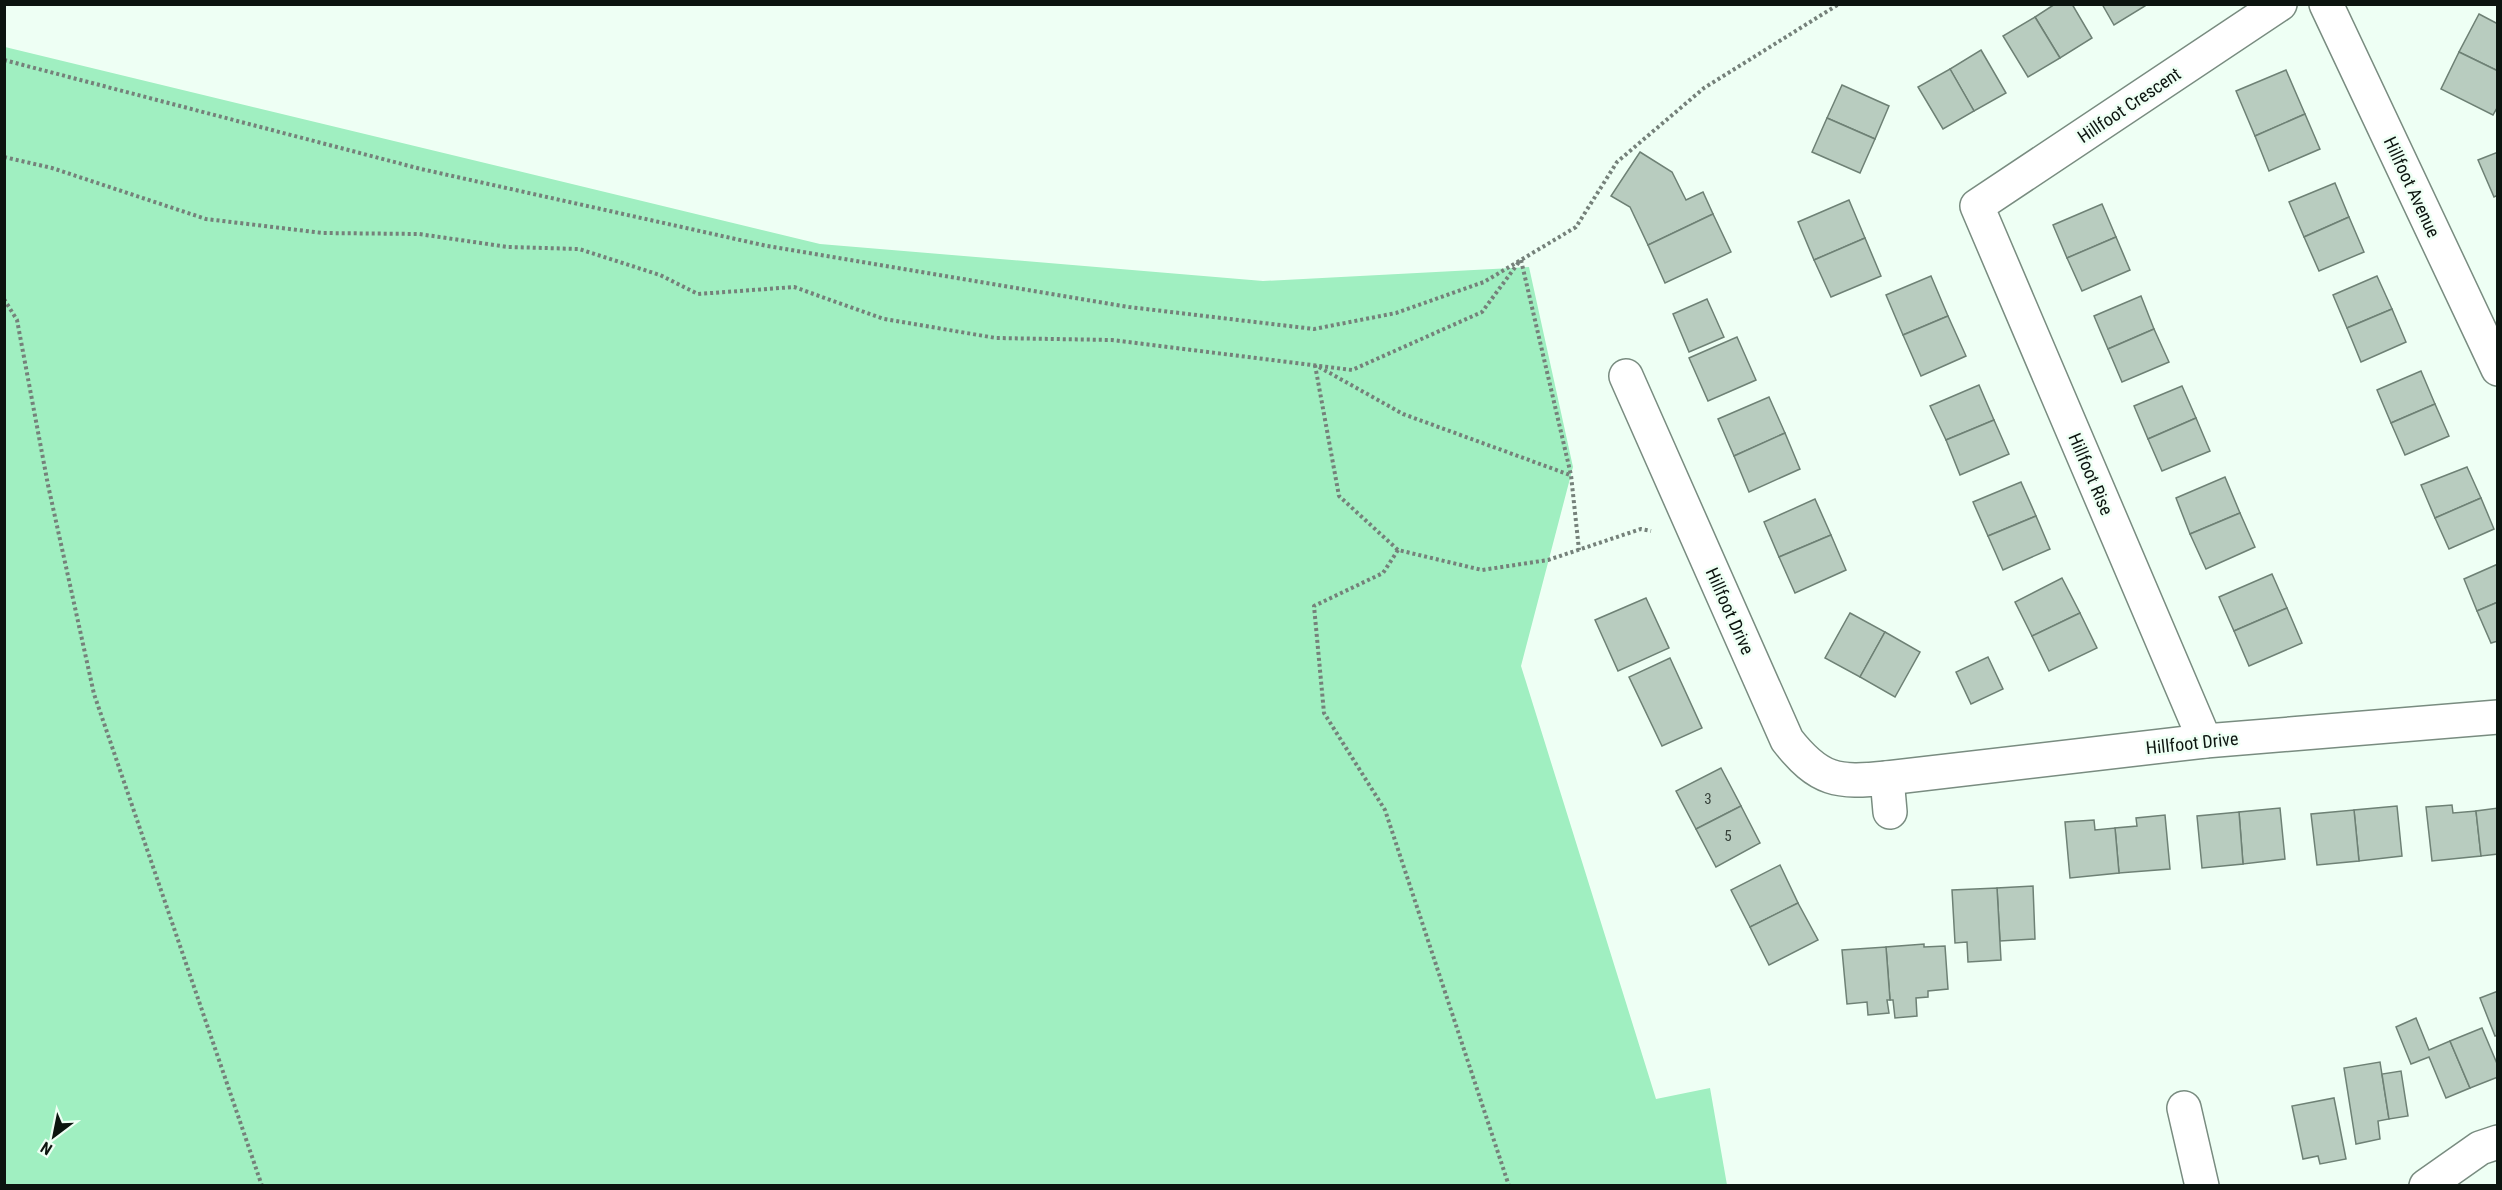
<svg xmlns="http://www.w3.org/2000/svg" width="2502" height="1190" font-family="'Roboto Condensed',sans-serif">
<rect width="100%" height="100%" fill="#eefff4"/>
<polygon fill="#a0efc1" points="5,47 820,244 1263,281 1529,267 1573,467 1521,666 1656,1099 1710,1088 1727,1185 5,1185"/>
<g fill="#b8ccbf" stroke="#6e8175" stroke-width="1.5">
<polygon points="2055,4 2072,4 2092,38 2060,58 2035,17"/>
<polygon points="2102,4 2144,4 2145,6 2114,25"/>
<polygon points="2479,14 2498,24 2498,71 2459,52"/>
<polygon points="2035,17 2060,58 2028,77 2003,36"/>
<polygon points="1981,50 2006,93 1974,111 1950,69"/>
<polygon points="2459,52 2498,71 2498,106 2493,115 2441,89"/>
<polygon points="1950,69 1974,111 1943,129 1918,87"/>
<polygon points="2286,70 2305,114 2255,136 2236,91"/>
<polygon points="1842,85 1889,106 1875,139 1827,118"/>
<polygon points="2305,114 2320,149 2269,171 2255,136"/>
<polygon points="1827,118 1875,139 1860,173 1812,152"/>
<polygon points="1640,152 1672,172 1686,200 1703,192 1713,214 1648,245 1630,207 1611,196"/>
<polygon points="2498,152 2498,195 2494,197 2478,160"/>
<polygon points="2335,183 2349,217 2304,237 2289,202"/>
<polygon points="1849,200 1865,238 1814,260 1798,222"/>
<polygon points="2102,204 2116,237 2067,258 2053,225"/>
<polygon points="1713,214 1731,252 1665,283 1648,245"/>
<polygon points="2349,217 2364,252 2319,271 2304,237"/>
<polygon points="2116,237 2130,270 2082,291 2067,258"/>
<polygon points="1865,238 1881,276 1831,297 1814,260"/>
<polygon points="1931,276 1948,316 1903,335 1886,295"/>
<polygon points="2377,276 2392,309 2347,328 2333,295"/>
<polygon points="2141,296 2154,329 2108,349 2094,316"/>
<polygon points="1707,299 1724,337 1689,352 1673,314"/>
<polygon points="2392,309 2406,342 2361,362 2347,328"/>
<polygon points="1948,316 1966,356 1921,376 1903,335"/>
<polygon points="2154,329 2169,362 2122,382 2108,349"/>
<polygon points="1737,337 1756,380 1708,401 1689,358"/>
<polygon points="2421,371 2435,404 2391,423 2377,390"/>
<polygon points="1979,385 1994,420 1946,440 1930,406"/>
<polygon points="2182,386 2196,418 2148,439 2134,406"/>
<polygon points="1769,397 1785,433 1734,456 1718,419"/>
<polygon points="2435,404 2449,436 2405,455 2391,423"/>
<polygon points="2196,418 2210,451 2162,471 2148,439"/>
<polygon points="1994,420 2009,454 1960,475 1946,440"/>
<polygon points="1785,433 1800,469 1749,492 1734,456"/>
<polygon points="2467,467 2481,498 2435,518 2421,485"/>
<polygon points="2225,477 2240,513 2190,534 2176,498"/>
<polygon points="2021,482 2036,516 1988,536 1973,502"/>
<polygon points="2481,498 2494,529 2449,549 2435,518"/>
<polygon points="1815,499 1831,535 1779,557 1764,522"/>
<polygon points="2240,513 2255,547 2206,569 2190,534"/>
<polygon points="2036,516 2050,549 2003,570 1988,536"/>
<polygon points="1831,535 1846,570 1795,593 1779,557"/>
<polygon points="2498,564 2498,602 2477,611 2464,579"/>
<polygon points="2272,574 2287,608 2234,631 2219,597"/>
<polygon points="2062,578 2080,613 2032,636 2015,602"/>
<polygon points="1646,598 1669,648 1618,671 1595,620"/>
<polygon points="2498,602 2498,641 2491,643 2477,611"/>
<polygon points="2287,608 2302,643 2249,666 2234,631"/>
<polygon points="1850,613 1885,632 1860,677 1825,658"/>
<polygon points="2080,613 2097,648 2049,671 2032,636"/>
<polygon points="1885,632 1920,652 1895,697 1860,677"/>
<polygon points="1988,657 2003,689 1971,704 1956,672"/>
<polygon points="1670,658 1702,728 1662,746 1629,677"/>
<polygon points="1721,768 1741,806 1696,829 1676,791"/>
<polygon points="2452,805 2453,813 2476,811 2481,856 2432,861 2426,807"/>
<polygon points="1741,806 1760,843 1716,867 1696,829"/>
<polygon points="2397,806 2402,856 2359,861 2354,810"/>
<polygon points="2280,808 2285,859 2243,864 2239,812"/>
<polygon points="2498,808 2498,854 2481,856 2476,811"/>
<polygon points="2354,810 2359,861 2317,865 2311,814"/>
<polygon points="2239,812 2243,864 2202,868 2197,816"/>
<polygon points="2165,815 2170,869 2119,873 2115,828 2137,826 2136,818"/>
<polygon points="2094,820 2095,830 2115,828 2119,873 2070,878 2065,822"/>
<polygon points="1780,865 1798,903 1750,927 1731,890"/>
<polygon points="2033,886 2035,939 2000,941 1997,888"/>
<polygon points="1997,888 2001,960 1968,962 1967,942 1955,943 1952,890"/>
<polygon points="1798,903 1818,940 1769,965 1750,927"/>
<polygon points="1924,944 1924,947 1945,946 1948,989 1928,991 1928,997 1916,998 1917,1016 1895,1018 1893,1000 1890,1000 1886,947"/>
<polygon points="1886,947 1890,1000 1887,1000 1889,1013 1868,1015 1867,1002 1847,1004 1842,950"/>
<polygon points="2498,991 2498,1035 2495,1036 2480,998"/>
<polygon points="2416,1018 2429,1050 2450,1041 2470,1088 2446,1098 2429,1057 2411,1064 2396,1027"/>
<polygon points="2482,1028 2498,1066 2498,1077 2470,1088 2450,1041"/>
<polygon points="2380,1062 2389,1119 2378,1121 2380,1139 2356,1144 2344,1068"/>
<polygon points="2401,1071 2408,1116 2389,1119 2382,1074"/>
<polygon points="2334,1098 2346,1159 2320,1164 2318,1156 2303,1159 2292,1106"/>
</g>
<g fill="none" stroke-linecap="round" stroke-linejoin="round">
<g stroke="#798c80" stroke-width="36">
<g id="minor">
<polyline points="2326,4 2498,369"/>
<path d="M1626 376 1787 740C1819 781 1837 783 1887 778L1890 812"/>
<polyline points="2205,741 1977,206 2280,4"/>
<polyline points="1887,778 2205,741 2498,717"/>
<polyline points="2184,1108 2202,1186"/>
<polyline points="2426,1186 2480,1148 2498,1142"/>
</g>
</g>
<g stroke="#75817a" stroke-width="4" stroke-dasharray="3 3" stroke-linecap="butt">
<polyline points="4,60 421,169 767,246 1129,307 1314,329 1396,313 1484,282 1576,227 1617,162 1704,88 1839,4"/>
<polyline points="4,157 52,168 206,219 323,233 419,234 508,247 579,249 660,275 698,294 794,287 884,319 996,338 1112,340 1352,370 1482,312 1519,262"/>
<polyline points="1521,260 1571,475 1579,550"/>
<polyline points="4,299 17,320 48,485 94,694 262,1186"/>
<polyline points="1315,365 1339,496 1398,550 1482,570 1548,560 1641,529 1651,531"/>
<polyline points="1319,367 1403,414 1570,475"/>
<polyline points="1398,550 1383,573 1314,606 1324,713 1385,810 1509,1186"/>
</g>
<use href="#minor" stroke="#fff" stroke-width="33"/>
</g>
<g text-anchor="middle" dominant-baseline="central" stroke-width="5" stroke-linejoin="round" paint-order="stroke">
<g font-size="15" fill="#37423b">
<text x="1708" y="799">3</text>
<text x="1728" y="836">5</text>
</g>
<g font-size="18" fill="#0c140f" stroke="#eefff4">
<text transform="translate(2129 105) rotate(-34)">Hillfoot Crescent</text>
<text transform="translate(2412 187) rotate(65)">Hillfoot Avenue</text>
<text transform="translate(2091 474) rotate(67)">Hillfoot Rise</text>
<text transform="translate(1730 611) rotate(66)">Hillfoot Drive</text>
<text transform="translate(2192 743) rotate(-6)">Hillfoot Drive</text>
</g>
</g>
<rect width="2502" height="1190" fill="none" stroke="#0c140f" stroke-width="12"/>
<g transform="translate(54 1136) rotate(212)" stroke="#eefff4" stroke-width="4.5" paint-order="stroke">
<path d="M0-4.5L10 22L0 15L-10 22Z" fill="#0c140f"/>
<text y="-9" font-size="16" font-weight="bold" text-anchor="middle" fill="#0c140f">N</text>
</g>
</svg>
